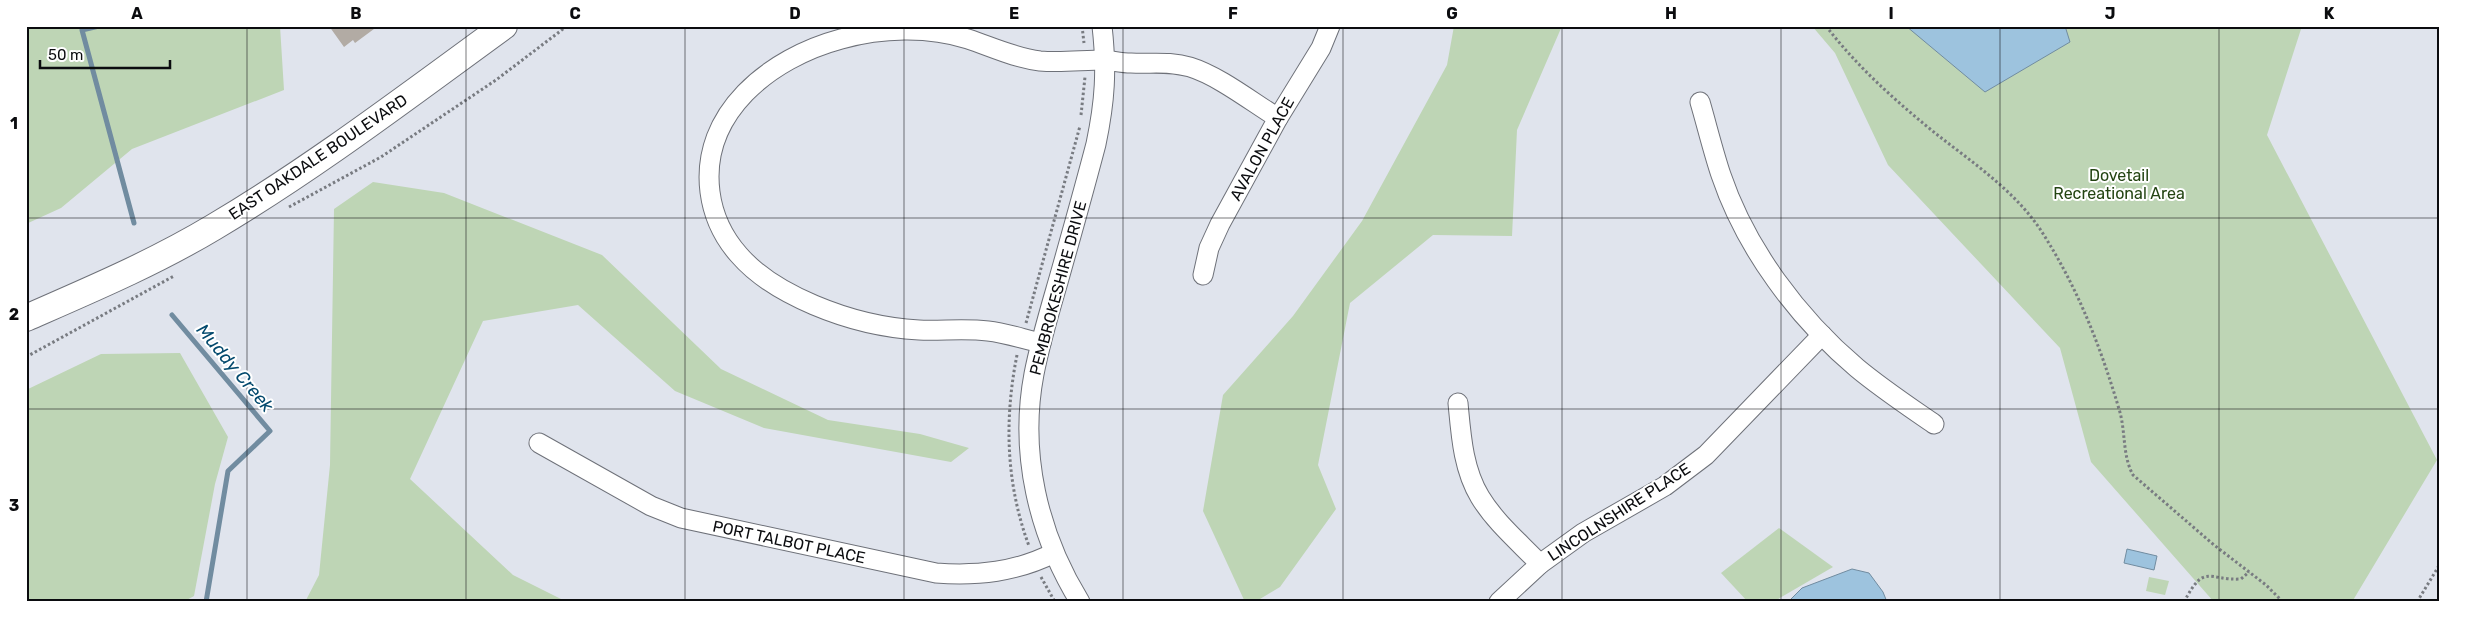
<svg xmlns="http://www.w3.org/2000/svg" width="2466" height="628" font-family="Rubik,sans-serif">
<rect width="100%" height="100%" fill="#e0e4ed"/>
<g fill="#bed5b5">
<polygon points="26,26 280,26 284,90 132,149 61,208 26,224"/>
<polygon points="1454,26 1562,26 1517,130 1512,236 1433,235 1350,303 1318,465 1336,509 1280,587 1255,602 1245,602 1203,511 1223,395 1293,316 1362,221 1447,65"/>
<polygon points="1812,26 2302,26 2267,135 2437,460 2352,602 2214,602 2091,462 2060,348 1888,165 1835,53"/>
<polygon points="373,182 444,193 602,255 721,369 828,420 920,434 969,448 951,462 764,428 675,391 578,305 483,321 410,479 513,575 567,602 305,602 319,575 330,465 334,209"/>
<polygon points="180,353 228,437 215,484 194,596 183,602 26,602 26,390 101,354"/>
<polygon points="1779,528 1833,567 1773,602 1748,602 1721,573"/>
<polygon points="2149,577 2169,581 2165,595 2146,591"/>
</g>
<g fill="#9dc3de" stroke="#718ca0">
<polygon points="1906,26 2065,26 2070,42 1985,92"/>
<polygon points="2127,549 2157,556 2154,570 2124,563"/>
<polygon points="1852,569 1869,573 1883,592 1887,602 1788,602 1802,588"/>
</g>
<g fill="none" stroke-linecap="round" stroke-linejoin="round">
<g stroke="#718ca0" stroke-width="5">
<polyline points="99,26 82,30 134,223"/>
<polyline points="172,315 270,431 228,471 206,602"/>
</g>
</g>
<polygon fill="#b2aba4" points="329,26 378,26 355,43 353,40 344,47"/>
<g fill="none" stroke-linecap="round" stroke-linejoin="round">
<g stroke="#6e7179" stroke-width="21">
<g id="minor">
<path d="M1700 102C1707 126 1713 151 1721 175 1746 249 1798 318 1857 368 1881 388 1908 406 1934 424"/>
<polyline points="1203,275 1209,248 1220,224 1278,118 1321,48 1330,26"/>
<path d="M1041 343C1023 339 1006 333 988 331 965 328 942 331 919 330 883 328 847 319 814 305 788 294 758 277 739 255 723 237 713 215 710 192 700 113 770 58 841 39 881 28 928 26 968 39 992 47 1015 58 1040 61 1061 63 1083 60 1105 60 1114 61 1122 63 1131 63 1152 64 1170 61 1190 67 1219 76 1252 102 1278 118"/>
<path d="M1458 403C1461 435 1463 469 1480 497 1495 522 1520 543 1540 564"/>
<path d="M539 443 651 506 681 518 936 573C978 576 1016 572 1054 553"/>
<path d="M1080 602C1038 534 1019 453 1034 374 1040 343 1049 313 1058 282 1071 236 1084 190 1096 144 1105 101 1107 70 1102 26"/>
<polyline points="1499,602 1540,564 1583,533 1665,486 1706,455 1822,335"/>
</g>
</g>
<g stroke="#6e7179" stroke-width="28">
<path id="secondary" d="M26 318C90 290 154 263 214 227 315 167 409 95 504 26"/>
</g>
<g stroke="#787b81" stroke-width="3" stroke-dasharray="2.5 2.5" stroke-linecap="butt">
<polyline points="1082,26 1084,43"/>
<path d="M1826 26C1858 68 1899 104 1940 137 1975 164 2015 192 2040 229 2077 286 2100 345 2119 409 2126 431 2122 455 2133 475L2214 545 2266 585 2283 602"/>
<polyline points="1081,115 1085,77"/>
<polyline points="289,207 381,157 496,80 567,26"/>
<polyline points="1026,323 1080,126"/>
<path d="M1017 355C1004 420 1006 484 1029 546"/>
<polyline points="26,357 174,276"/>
<polyline points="1041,577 1055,602"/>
<path d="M2184 602C2205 562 2208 581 2241 579L2249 572"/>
<polyline points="2417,602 2440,564"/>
</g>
<use href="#minor" stroke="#fff" stroke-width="19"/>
<use href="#secondary" stroke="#fff" stroke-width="26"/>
</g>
<path fill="none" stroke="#0b0c0f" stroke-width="1" stroke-opacity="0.55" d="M247 26V602M466 26V602M685 26V602M904 26V602M1123 26V602M1343 26V602M1562 26V602M1781 26V602M2000 26V602M2219 26V602M26 218H2440M26 409H2440"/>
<g text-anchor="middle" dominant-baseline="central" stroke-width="4" stroke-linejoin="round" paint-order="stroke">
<g font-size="16" fill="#0b0c0f" stroke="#fff">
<text transform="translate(1262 149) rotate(-61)">AVALON PLACE</text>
<text transform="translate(318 157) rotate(-34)">EAST OAKDALE BOULEVARD</text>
<text transform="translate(1058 288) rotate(-75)">PEMBROKESHIRE DRIVE</text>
<text transform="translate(1619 512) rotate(-33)">LINCOLNSHIRE PLACE</text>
<text transform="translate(789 542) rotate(12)">PORT TALBOT PLACE</text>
</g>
<g font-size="16" fill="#234412" stroke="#fff">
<text x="2119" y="175">Dovetail<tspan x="2119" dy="18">Recreational Area</tspan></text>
</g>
<g font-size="18" font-style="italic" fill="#03496d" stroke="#fff">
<text transform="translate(235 368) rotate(50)">Muddy Creek</text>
</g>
</g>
<rect width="2466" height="628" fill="none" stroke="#ffffff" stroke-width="55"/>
<path d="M40 60v8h130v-8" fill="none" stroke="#0b0c0f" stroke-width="2.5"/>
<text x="48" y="60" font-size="15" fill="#0b0c0f" stroke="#ffffff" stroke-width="4" paint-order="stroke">50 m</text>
<rect x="28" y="28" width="2410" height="572" fill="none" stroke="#0b0c0f" stroke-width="2"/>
<g font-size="16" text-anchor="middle" font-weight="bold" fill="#0b0c0f">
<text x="137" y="19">A</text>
<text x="356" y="19">B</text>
<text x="575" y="19">C</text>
<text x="795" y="19">D</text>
<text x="1014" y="19">E</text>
<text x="1233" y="19">F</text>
<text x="1452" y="19">G</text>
<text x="1671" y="19">H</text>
<text x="1891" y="19">I</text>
<text x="2110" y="19">J</text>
<text x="2329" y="19">K</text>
<text x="14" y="129">1</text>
<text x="14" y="320">2</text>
<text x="14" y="511">3</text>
</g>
</svg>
